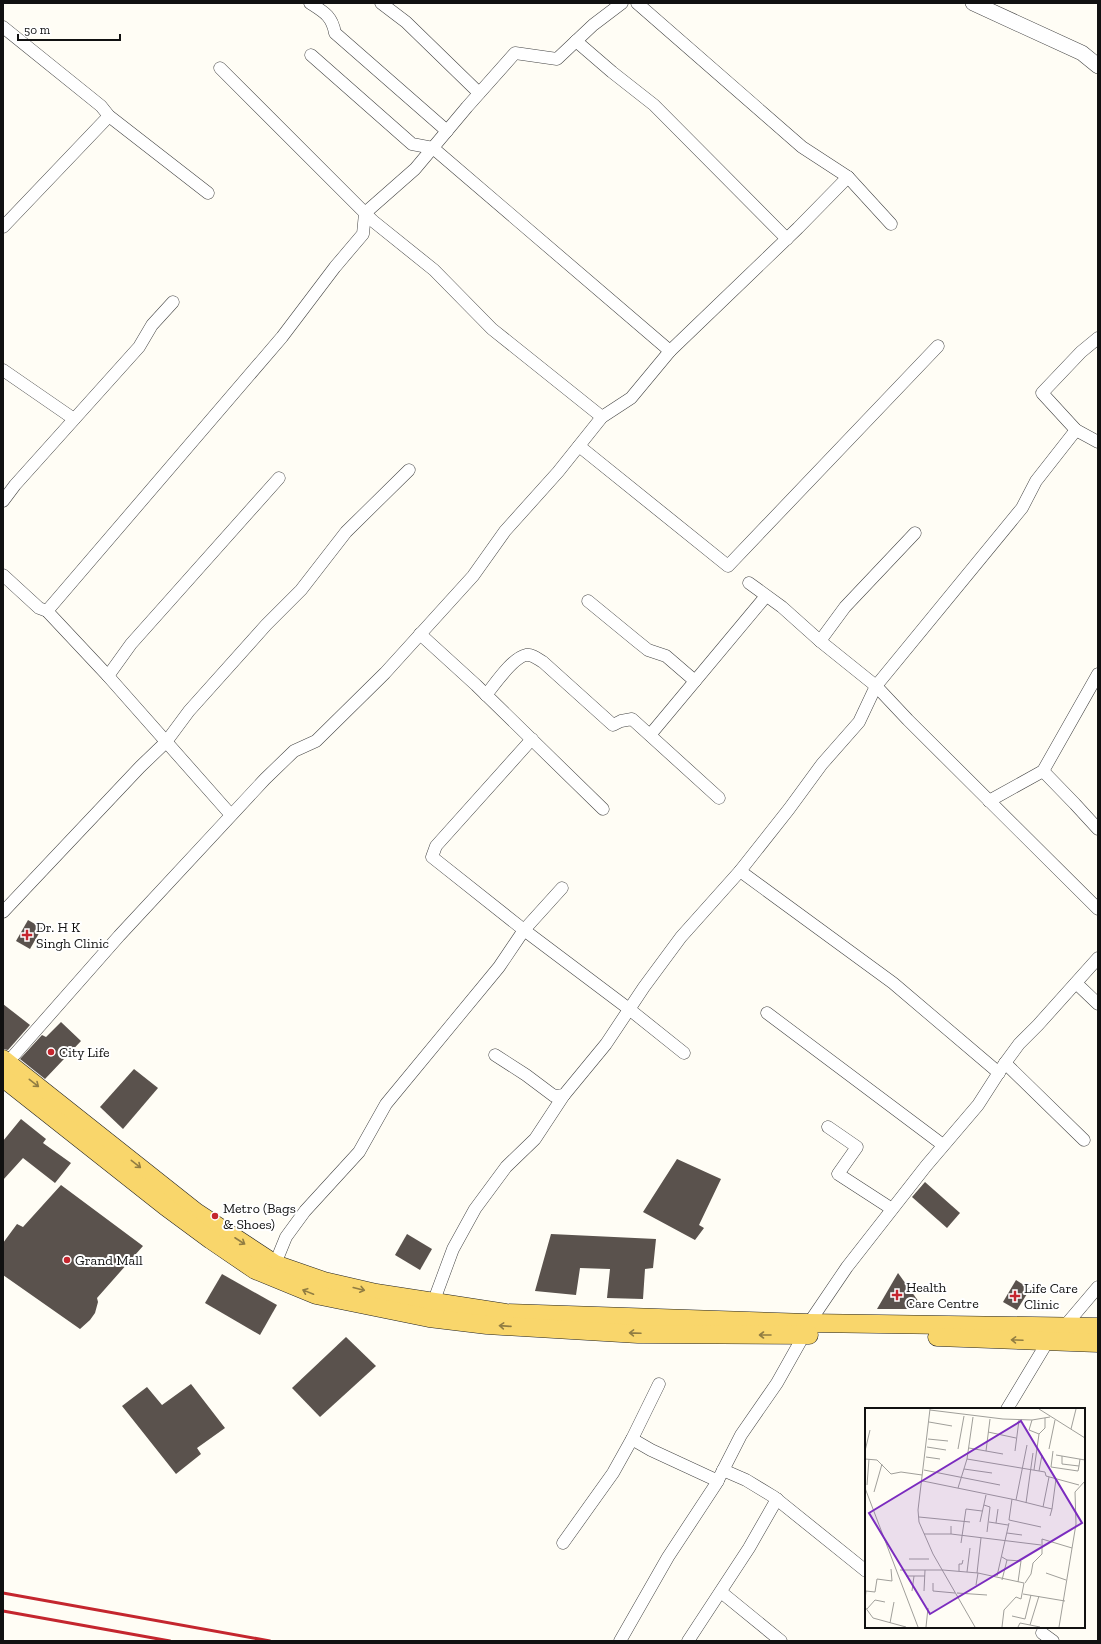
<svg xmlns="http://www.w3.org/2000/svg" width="1101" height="1644" font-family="'Zilla Slab',serif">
<rect width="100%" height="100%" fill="#fffdf5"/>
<g fill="#5a524d">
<polygon points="28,920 42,928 30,949 16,941"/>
<polygon points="3,1004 30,1025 8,1050 3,1049"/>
<polygon points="61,1022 81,1041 45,1079 20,1059 42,1035 46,1037"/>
<polygon points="134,1069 158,1088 123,1129 100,1107"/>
<polygon points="21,1119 46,1139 43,1143 71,1163 55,1183 23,1158 3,1180 3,1141"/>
<polygon points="677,1159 721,1179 699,1225 704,1228 695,1240 643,1212"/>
<polygon points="925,1182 960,1213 947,1228 912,1197"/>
<polygon points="61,1185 143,1246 97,1298 98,1302 95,1313 90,1320 80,1329 3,1275 3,1243 17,1224 23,1227"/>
<polygon points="407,1234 432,1249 420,1270 395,1255"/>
<polygon points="551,1234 656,1239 653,1268 645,1269 643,1299 607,1298 610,1269 580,1268 576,1295 535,1291"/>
<polygon points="898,1273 924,1309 877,1309"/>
<polygon points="222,1274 277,1305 260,1335 205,1303"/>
<polygon points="1016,1280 1030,1289 1017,1310 1003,1302"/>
<polygon points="346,1337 376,1366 320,1417 292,1388"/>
<polygon points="191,1384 225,1428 197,1448 201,1454 176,1474 122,1406 147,1387 162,1405"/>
</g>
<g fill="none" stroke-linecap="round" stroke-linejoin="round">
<g stroke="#444" stroke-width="13">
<g id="minor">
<path d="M310 3C324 12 332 16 335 33L447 131"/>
<polyline points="381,3 406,22 479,93"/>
<polyline points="637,3 802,147 848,177"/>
<polyline points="3,27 101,106 109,116 208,193"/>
<polyline points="576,41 612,72 654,105 787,239"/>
<polyline points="311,55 412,144 433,148 670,351"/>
<polyline points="220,68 373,221 434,270 492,329 602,417 631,398 670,351 798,228 848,177 891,224"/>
<polyline points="3,227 109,116"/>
<polyline points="1098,338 1081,352 1042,393 1076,430 1098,442"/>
<polyline points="3,370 74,419"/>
<polyline points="579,446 728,566 938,346"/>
<polyline points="3,501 15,485 139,347 152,325 173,302"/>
<polyline points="3,575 39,608 47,611 108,676 231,815"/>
<polyline points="749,583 782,607 820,641 876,686 908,720 1098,909"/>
<polyline points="588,601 638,642 648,650 666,656 695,681"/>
<polyline points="47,611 282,337 335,267 363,234 365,213 415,169 467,107 515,53 557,59 593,25 622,3"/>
<polyline points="420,634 476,685 603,809"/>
<polyline points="820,641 845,607 915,533"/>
<polyline points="108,676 131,644 279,478"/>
<path d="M486 695C495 684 512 658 526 655 532 654 538 659 543 662L613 725 621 721 632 719 719 798"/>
<polyline points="650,735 766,596"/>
<polyline points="532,739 436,846 432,857 524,930 629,1009 684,1053"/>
<polyline points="1043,771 1075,804 1098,829"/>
<polyline points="989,801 1043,771 1098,674"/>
<polyline points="740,871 893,983 999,1073"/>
<polyline points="3,912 140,767 166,742 189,711 266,625 301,590 346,532 409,470"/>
<polyline points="1076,983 1098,1004"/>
<polyline points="767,1013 943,1145"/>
<polyline points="495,1055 526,1075 554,1096 564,1095 606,1044 644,987 681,937 740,871 789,809 822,764 859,722 876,686 1022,508 1036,481 1076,430"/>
<polyline points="8,1062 119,936 265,779 294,751 316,741 385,673 473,576 505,531 558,472 602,417"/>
<polyline points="828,1127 857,1147 838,1174 892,1209"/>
<polyline points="1084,1140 1005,1063 1019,1044 1038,1025 1098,958"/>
<polyline points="275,1264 286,1237 305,1211 359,1152 386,1104 499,967 524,930 562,888"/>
<polyline points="433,1303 453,1249 475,1209 506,1167 535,1139 564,1095"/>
<polyline points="1064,1327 1098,1287"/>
<polyline points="1007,1409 1048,1341"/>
<polyline points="632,1439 651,1450 718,1481"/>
<polyline points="723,1470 746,1480 774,1497 866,1571"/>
<polyline points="563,1543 613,1473 632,1439 659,1384"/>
<polyline points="721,1592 781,1641"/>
<polyline points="1042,1633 1053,1641"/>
<polyline points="620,1641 668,1557 716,1484 741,1435 777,1383 804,1335 809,1323 847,1267 926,1166 978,1105 1005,1063"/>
<polyline points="688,1641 749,1548 777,1499"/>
</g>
</g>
<g stroke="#444" stroke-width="16">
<polyline id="tertiary" points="973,3 1082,53 1098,66"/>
</g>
<g stroke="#222" stroke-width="19">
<g id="primary">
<polyline points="3,1059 196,1212 275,1264 324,1281 376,1293 506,1313 809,1323 1098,1327"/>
<polyline points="3,1078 165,1206 211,1240 255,1270 316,1295 429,1318 487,1325 638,1334 809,1335"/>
<polyline points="937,1337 1098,1343"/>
</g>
</g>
<use href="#minor" stroke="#fff" stroke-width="12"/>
<use href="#tertiary" stroke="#fff" stroke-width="15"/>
<use href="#primary" stroke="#f9d66b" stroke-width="18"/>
<g stroke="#c4262e" stroke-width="3">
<polyline points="3,1593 270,1641"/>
<polyline points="3,1611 170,1641"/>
</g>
</g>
<defs><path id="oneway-shaft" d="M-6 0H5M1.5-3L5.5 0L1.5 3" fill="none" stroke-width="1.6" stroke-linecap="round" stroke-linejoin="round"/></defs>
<g stroke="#917d42">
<use href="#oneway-shaft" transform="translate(34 1083) rotate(38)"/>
<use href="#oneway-shaft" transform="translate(136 1164) rotate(38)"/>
<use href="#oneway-shaft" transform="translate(240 1241) rotate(33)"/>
<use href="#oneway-shaft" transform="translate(359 1289) rotate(14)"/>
<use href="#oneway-shaft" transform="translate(308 1292) rotate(-158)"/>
<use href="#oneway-shaft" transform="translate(505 1326) rotate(-176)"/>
<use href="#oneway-shaft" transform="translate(635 1333) rotate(-178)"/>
<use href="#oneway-shaft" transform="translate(765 1335) rotate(-180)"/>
<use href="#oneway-shaft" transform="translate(1017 1340) rotate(-178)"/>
</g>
<g fill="#c4262e" stroke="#fff" stroke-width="1.5">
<path d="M25 929h4v4h4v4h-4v4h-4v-4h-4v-4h4z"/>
<circle cx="51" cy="1052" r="4"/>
<circle cx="215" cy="1216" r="4"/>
<circle cx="67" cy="1260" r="4"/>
<path d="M895 1289h4v4h4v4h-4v4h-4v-4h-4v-4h4z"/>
<path d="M1013 1290h4v4h4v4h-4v4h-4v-4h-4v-4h4z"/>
</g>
<g text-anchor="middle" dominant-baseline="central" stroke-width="4" stroke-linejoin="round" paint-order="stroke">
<g font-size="14" fill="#111" stroke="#fff" text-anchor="start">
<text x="36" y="927">Dr. H K<tspan x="36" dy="16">Singh Clinic</tspan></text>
<text x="59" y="1052">City Life</text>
<text x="223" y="1208">Metro (Bags<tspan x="223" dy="16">&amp; Shoes)</tspan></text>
<text x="75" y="1260">Grand Mall</text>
<text x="906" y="1287">Health<tspan x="906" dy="16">Care Centre</tspan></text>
<text x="1024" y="1288">Life Care<tspan x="1024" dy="16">Clinic</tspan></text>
</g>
</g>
<g transform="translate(865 1408)">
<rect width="220" height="220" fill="#fffdf5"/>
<path fill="none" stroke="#a09f9a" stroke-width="1" d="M65 1 53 102 54 114 68 146 110 219M174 1 220 30M65 2 138 11 167 12 185 9M167 12 164 22 174 26 180 20V10M64 14 87 18M206 21 211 1M123 24 151 30M63 31 83 33M162 37 151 92 187 101 185 108M62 39 81 42M104 40 138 46M93 41 99 8M184 41 190 12M0 43 5 22M121 43 125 11M150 43 154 12M188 43 186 59 213 63 214 58M191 47 220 52M197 48V56L214 58 215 51M61 49 75 51M0 51 12 52 26 66 36 64 57 67M102 51 180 64 181 68 214 77M99 61 127 65M59 62 135 77M169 62 174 26M174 63 177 47M58 73 151 92M2 77 4 51M0 80 53 219M93 80 102 51 108 9M9 84 17 56M147 91 144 112 176 119M161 95 168 45M119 97 125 99 122 124M178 99 184 69M187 101 191 71M54 109 105 114M115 114 121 87M124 114 143 117M131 115 133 101M86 118V126L176 137M142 125 157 127M59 126H86M96 135 101 101 117 103M137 149 142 152 156 153 153 174M44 151H64M35 162H78L113 165M94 163V156H97L98 152M102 164 105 140M112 165 116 130M181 165 201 172M41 168H60M132 168 144 115M137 172 142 152M68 175V183L90 185M160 175 166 166 168 155 177 146V131L207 140M111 177 113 165 159 175 156 191 151 189 139 202 137 219M47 183 49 168M59 183 60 162M92 185 122 187M158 186 200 193M0 191 1 183 10 184 12 171 27 173 26 161M0 199 8 210 41 219M2 201 10 192 20 194M147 208 160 211 166 187M25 215 29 194M165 217 174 188M61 219 63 200M153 219 155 215 175 219M194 219 211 116 210 84 220 73"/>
<path fill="#7b2cbf" fill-opacity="0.15" stroke="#7b2cbf" stroke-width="2" d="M156 13 217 115 65 206 4 105Z"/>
<rect width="220" height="220" fill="none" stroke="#111" stroke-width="2"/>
</g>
<rect width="1101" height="1644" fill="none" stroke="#111111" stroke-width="8"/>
<path d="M18 34v6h102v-6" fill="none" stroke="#111111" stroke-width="2"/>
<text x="24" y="34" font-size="12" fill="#111111" stroke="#ffffff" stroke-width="3" paint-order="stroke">50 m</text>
</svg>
